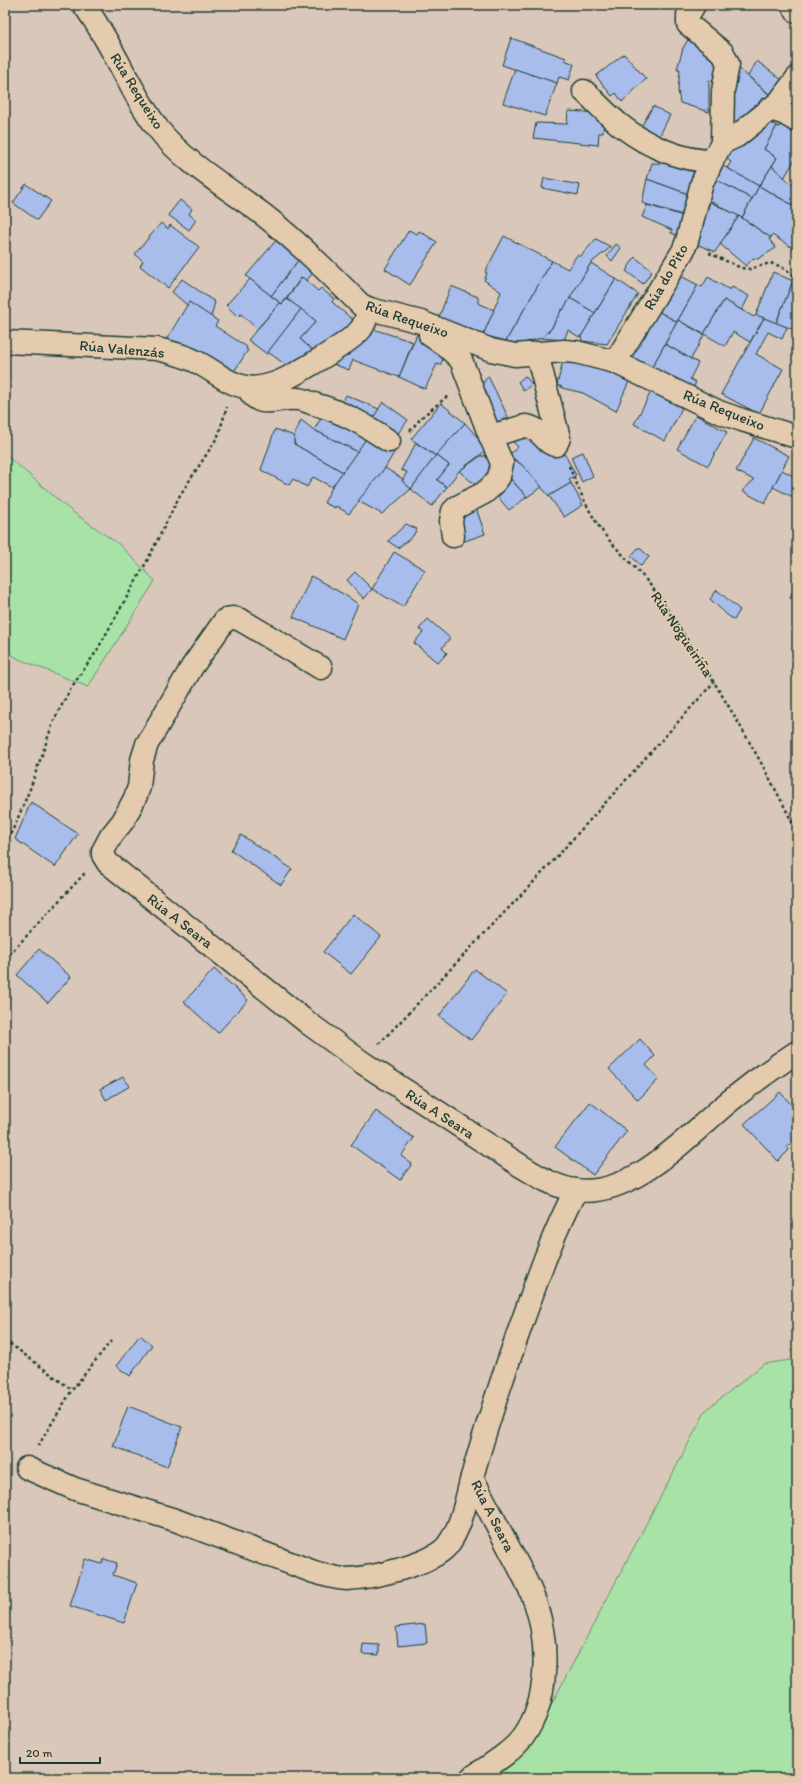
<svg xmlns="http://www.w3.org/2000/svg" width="802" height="1783" font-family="Itim,sans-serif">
<rect width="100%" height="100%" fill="#d9c8ba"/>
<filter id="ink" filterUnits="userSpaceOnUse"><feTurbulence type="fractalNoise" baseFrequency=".025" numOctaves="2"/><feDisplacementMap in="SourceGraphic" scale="8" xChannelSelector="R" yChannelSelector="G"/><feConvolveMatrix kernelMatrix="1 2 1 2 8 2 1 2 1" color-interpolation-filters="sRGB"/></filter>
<g filter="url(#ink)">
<g fill="#a9e2a7" stroke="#64906e">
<polygon points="5,454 70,510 120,545 155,581 88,687 19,659 5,651"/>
<polygon points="797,1359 797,1778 486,1778 538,1730 706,1410 764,1364"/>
</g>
<g fill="#a8bdec" stroke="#1f3d34">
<polygon points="511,38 566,58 565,60 574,64 569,80 559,77 557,83 549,81 502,65"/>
<polygon points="689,38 722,65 720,84 709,80 709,112 680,103 678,90 680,69 677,69 683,48"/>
<polygon points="624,54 646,79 622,102 616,93 612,96 596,76"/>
<polygon points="757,61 786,83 775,99 748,76"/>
<polygon points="735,65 772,97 764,104 754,105 737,130 725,115"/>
<polygon points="515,69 557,83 545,116 503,103"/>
<polygon points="653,106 670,115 659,137 641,127"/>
<polygon points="568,111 600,113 604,118 603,133 599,133 598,145 533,138 536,123 567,124"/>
<polygon points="763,119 777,126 764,149 777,158 759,186 727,168 731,162 724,157 737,141 744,145"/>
<polygon points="781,123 797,130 797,156 784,178 772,166 777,158 764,149 777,126 779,127"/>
<polygon points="652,163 696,164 688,194 647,179"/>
<polygon points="718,163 759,186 752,199 713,178"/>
<polygon points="772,166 797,189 796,207 759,186"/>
<polygon points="544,178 580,185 578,195 542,188"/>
<polygon points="713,178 752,199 742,218 703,197"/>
<polygon points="647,179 688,194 689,217 642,203"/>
<polygon points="26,184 51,201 37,220 13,203"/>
<polygon points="759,186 797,208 796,250 772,235 771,238 742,218"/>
<polygon points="180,200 192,209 189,214 196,220 189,230 168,215"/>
<polygon points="710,202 739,216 715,252 694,243"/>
<polygon points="647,205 690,218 683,237 671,233 672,230 642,217"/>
<polygon points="739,216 771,238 769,239 776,248 758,259 753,258 746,266 720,244"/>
<polygon points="161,223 168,229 170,225 199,247 168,288 140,266 143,261 135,254"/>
<polygon points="409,230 417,234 419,231 437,242 410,285 385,269"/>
<polygon points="504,236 552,261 506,341 483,335 501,292 484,280 487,273 485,272"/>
<polygon points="278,238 300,258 271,296 246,276"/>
<polygon points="596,239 611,247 591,263 563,310 562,309 551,329 541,338 523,343 510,343 506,341 552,261 568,269 577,255 580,257"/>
<polygon points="616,244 621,248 612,261 607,256"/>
<polygon points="635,257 652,271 643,284 626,271"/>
<polygon points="300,258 315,271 306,281 302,277 282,304 271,296"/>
<polygon points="591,263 616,279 595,313 570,298"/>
<polygon points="773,272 793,281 776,323 756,315"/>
<polygon points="677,274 698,285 677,322 656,310"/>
<polygon points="302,277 318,291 321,288 334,299 332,302 353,320 353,323 315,352 300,339 316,321 287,299"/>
<polygon points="708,277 730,290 732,287 749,296 742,310 724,300 704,334 678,320 698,285 702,287"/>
<polygon points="182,279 215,302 211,317 189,302 187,305 172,292"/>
<polygon points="250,279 280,303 257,329 241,314 238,317 226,305"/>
<polygon points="616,279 638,294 607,344 582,341 581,336"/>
<polygon points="793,281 797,282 797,325 795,330 776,323"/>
<polygon points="451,286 478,297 478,303 494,310 483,335 439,317"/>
<polygon points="570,298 595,313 582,335 579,337 568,330 564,340 541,338 551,329 562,309 563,310"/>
<polygon points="287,299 301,309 267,354 248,340 280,303 282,304"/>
<polygon points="724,300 754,317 756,315 764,318 750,342 733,332 725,346 704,334"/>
<polygon points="189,302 218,321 215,326 247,347 246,349 248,350 233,373 231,373 205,354 202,357 165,342"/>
<polygon points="301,309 316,321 300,339 315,352 290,368 268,352"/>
<polygon points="656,310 677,322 650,371 628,360"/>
<polygon points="764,318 787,327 782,339 768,332 756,354 783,369 759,414 721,394"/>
<polygon points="678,320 704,335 691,359 665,344"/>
<polygon points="367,327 413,342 399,377 353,360 349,370 333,364 336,354"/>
<polygon points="417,334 448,350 440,365 437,364 425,389 399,377"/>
<polygon points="665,344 698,363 690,379 696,382 693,388 652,367"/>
<polygon points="563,361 590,363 630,379 616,411 583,393 562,388 562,387 557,385"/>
<polygon points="488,376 511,423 495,427 478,390"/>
<polygon points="525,376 532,384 524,391 518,382"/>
<polygon points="651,392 682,408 665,441 634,424"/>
<polygon points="346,395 379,409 373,419 341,405"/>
<polygon points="383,402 408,420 394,439 370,423"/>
<polygon points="441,403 465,423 436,456 411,439"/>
<polygon points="325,411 368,436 358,452 314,430"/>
<polygon points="696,415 727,432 708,466 677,449"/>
<polygon points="301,420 314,430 358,452 343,472 294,444 294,436"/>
<polygon points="465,423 488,449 459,471 447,487 437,480 449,465 436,455"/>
<polygon points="275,429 294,436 294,444 343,472 332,487 313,477 307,487 293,479 289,485 261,470"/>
<polygon points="525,430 561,448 576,475 569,479 571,483 549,496 522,465 509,455 518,447 507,436"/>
<polygon points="368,436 395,451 385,468 349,514 336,506 335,508 324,503 332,487"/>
<polygon points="754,438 789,456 765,503 742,491 754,480 736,471"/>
<polygon points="416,443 436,456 411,489 402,481 407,472 401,470"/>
<polygon points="583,452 593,476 582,482 571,457"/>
<polygon points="486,454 495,469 479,488 459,471 482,455 483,457"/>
<polygon points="436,455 449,465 437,480 447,487 432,506 411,489"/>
<polygon points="512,458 522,465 542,487 527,497 501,468"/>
<polygon points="385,468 403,479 402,481 411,489 382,514 358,501"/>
<polygon points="782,470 797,478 797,499 773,487"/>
<polygon points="507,475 527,497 509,510 491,489"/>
<polygon points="571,483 583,505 564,517 549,496"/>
<polygon points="475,505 485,534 462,542 457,517"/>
<polygon points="406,524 417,529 413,536 398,548 388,541"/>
<polygon points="639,547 649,557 641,566 631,556"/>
<polygon points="394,552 425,570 403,607 372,589"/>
<polygon points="355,572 372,589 364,599 347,580"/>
<polygon points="311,576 345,595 358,604 343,639 293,617"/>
<polygon points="797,581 797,601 790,598"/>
<polygon points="717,590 740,610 734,620 726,614 710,599"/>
<polygon points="428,619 450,638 442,648 447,653 438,663 414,643 423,632 419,629"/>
<polygon points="31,802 78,834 55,867 15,839"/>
<polygon points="241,835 292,869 281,885 231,850"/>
<polygon points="353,914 381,937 351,974 323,952"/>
<polygon points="39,949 71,977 48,1003 17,975"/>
<polygon points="214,969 248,1000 218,1033 184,1002"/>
<polygon points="475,969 507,994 471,1040 439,1016"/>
<polygon points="640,1039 655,1056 646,1065 659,1079 638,1100 609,1069"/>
<polygon points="123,1077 130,1086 106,1100 100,1089"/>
<polygon points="780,1092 797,1111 797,1138 787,1147 789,1150 778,1161 744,1124"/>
<polygon points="590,1102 627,1131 593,1175 555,1147"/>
<polygon points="376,1111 414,1138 401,1156 412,1164 400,1180 351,1145"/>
<polygon points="140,1335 152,1345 130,1376 116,1366"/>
<polygon points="128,1406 182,1427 167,1467 113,1446"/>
<polygon points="85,1559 102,1564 104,1559 117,1563 113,1575 137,1583 124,1623 70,1606"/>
<polygon points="425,1624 427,1643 398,1646 396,1627"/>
<polygon points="363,1644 379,1645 379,1655 362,1654"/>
</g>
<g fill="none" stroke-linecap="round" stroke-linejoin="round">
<g stroke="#1f3d34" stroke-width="25">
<g id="minor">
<path d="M84 5C113 44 129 91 159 130 187 165 230 189 265 216 299 243 330 274 361 305L370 309 421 322 491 350 515 355 564 351 576 352 615 362 719 412 742 420 797 437"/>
<polyline points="792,5 797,12"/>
<path d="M584 91C597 103 610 118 624 128 648 146 682 161 712 161"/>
<polyline points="769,109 783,113 797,121"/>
<polyline points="722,143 737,136 779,102 797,78"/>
<polyline points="430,335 445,345 461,360 490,436 502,463 499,477 493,485 484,493 457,507 453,511 451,521 453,536"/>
<path d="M5 342 157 349C170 352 183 355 195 361 212 369 227 384 246 387 255 389 267 386 276 383 292 377 351 342 361 329 365 323 367 316 370 309"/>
<polyline points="615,362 683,251 687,241 702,183 712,161 722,143 723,91 728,64 723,53 688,24 688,15 694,5"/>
<path d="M248 388C259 411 276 397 297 399 302 399 309 402 314 404 343 412 364 424 389 441"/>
<path d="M490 436 525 426C541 427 544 444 556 445L559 438 537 354"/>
<path d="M321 668 246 623C239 619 233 616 225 620L192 667 147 744 142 760 139 787 135 798 123 821 111 836 103 851V855L108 863 308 1023 363 1063 518 1164C536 1175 554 1187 575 1190 633 1199 690 1133 731 1100 752 1083 774 1067 797 1052"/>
<path d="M27 1468 75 1489 175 1520 314 1572C325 1575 335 1579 347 1579 371 1578 431 1565 447 1546 462 1527 466 1499 472 1477"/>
<path d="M471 1778C488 1766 510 1754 523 1737 549 1701 549 1645 536 1605 530 1586 519 1567 510 1550 497 1525 484 1501 472 1477 487 1423 505 1370 524 1317 539 1274 554 1231 576 1190"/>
</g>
</g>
<g stroke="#1f3d34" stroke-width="2.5" stroke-dasharray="3 3" stroke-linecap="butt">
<polyline points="709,253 741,268 750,269 770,263 780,266 797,277"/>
<polyline points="410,431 422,417 449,395"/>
<path d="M569 466C580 492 591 518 609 540 626 559 645 576 659 597 710 673 757 750 797 832"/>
<polyline points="5,845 15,825 30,789 54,720 71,688 96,652 146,563 180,495 210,449 218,436 227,407"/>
<polyline points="5,959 85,873"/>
<polyline points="379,1044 544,871 714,682"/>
<polyline points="5,1340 72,1390"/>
<polyline points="38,1446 72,1390 111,1341"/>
</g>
<use href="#minor" stroke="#e5cbad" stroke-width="22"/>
</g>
</g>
<g text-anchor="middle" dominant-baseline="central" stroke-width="3" stroke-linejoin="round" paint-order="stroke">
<g font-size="15" fill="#1f3d34" stroke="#e5cbad">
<text transform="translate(137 91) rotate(58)">Rúa Requeixo</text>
<text transform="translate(666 277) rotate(-60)">Rúa do Pito</text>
<text transform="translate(407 319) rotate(19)">Rúa Requeixo</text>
<text transform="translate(122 349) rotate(5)">Rúa Valenzás</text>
<text transform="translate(724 410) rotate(22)">Rúa Requeixo</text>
<text transform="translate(682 634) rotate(56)">Rúa Nogueiriña</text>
<text transform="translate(180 921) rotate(38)">Rúa A Seara</text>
<text transform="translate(440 1114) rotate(33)">Rúa A Seara</text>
<text transform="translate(493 1516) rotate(63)">Rúa A Seara</text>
</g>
</g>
<rect width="802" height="1783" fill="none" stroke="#e5cbad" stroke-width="20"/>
<rect x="10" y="10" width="782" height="1763" fill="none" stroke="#1f3d34" stroke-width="1.5" filter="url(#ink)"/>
<path d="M20 1757v6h80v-6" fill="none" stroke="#1f3d34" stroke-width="2"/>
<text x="26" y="1757" font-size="12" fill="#1f3d34" stroke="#e5cbad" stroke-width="3" paint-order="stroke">20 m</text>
</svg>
